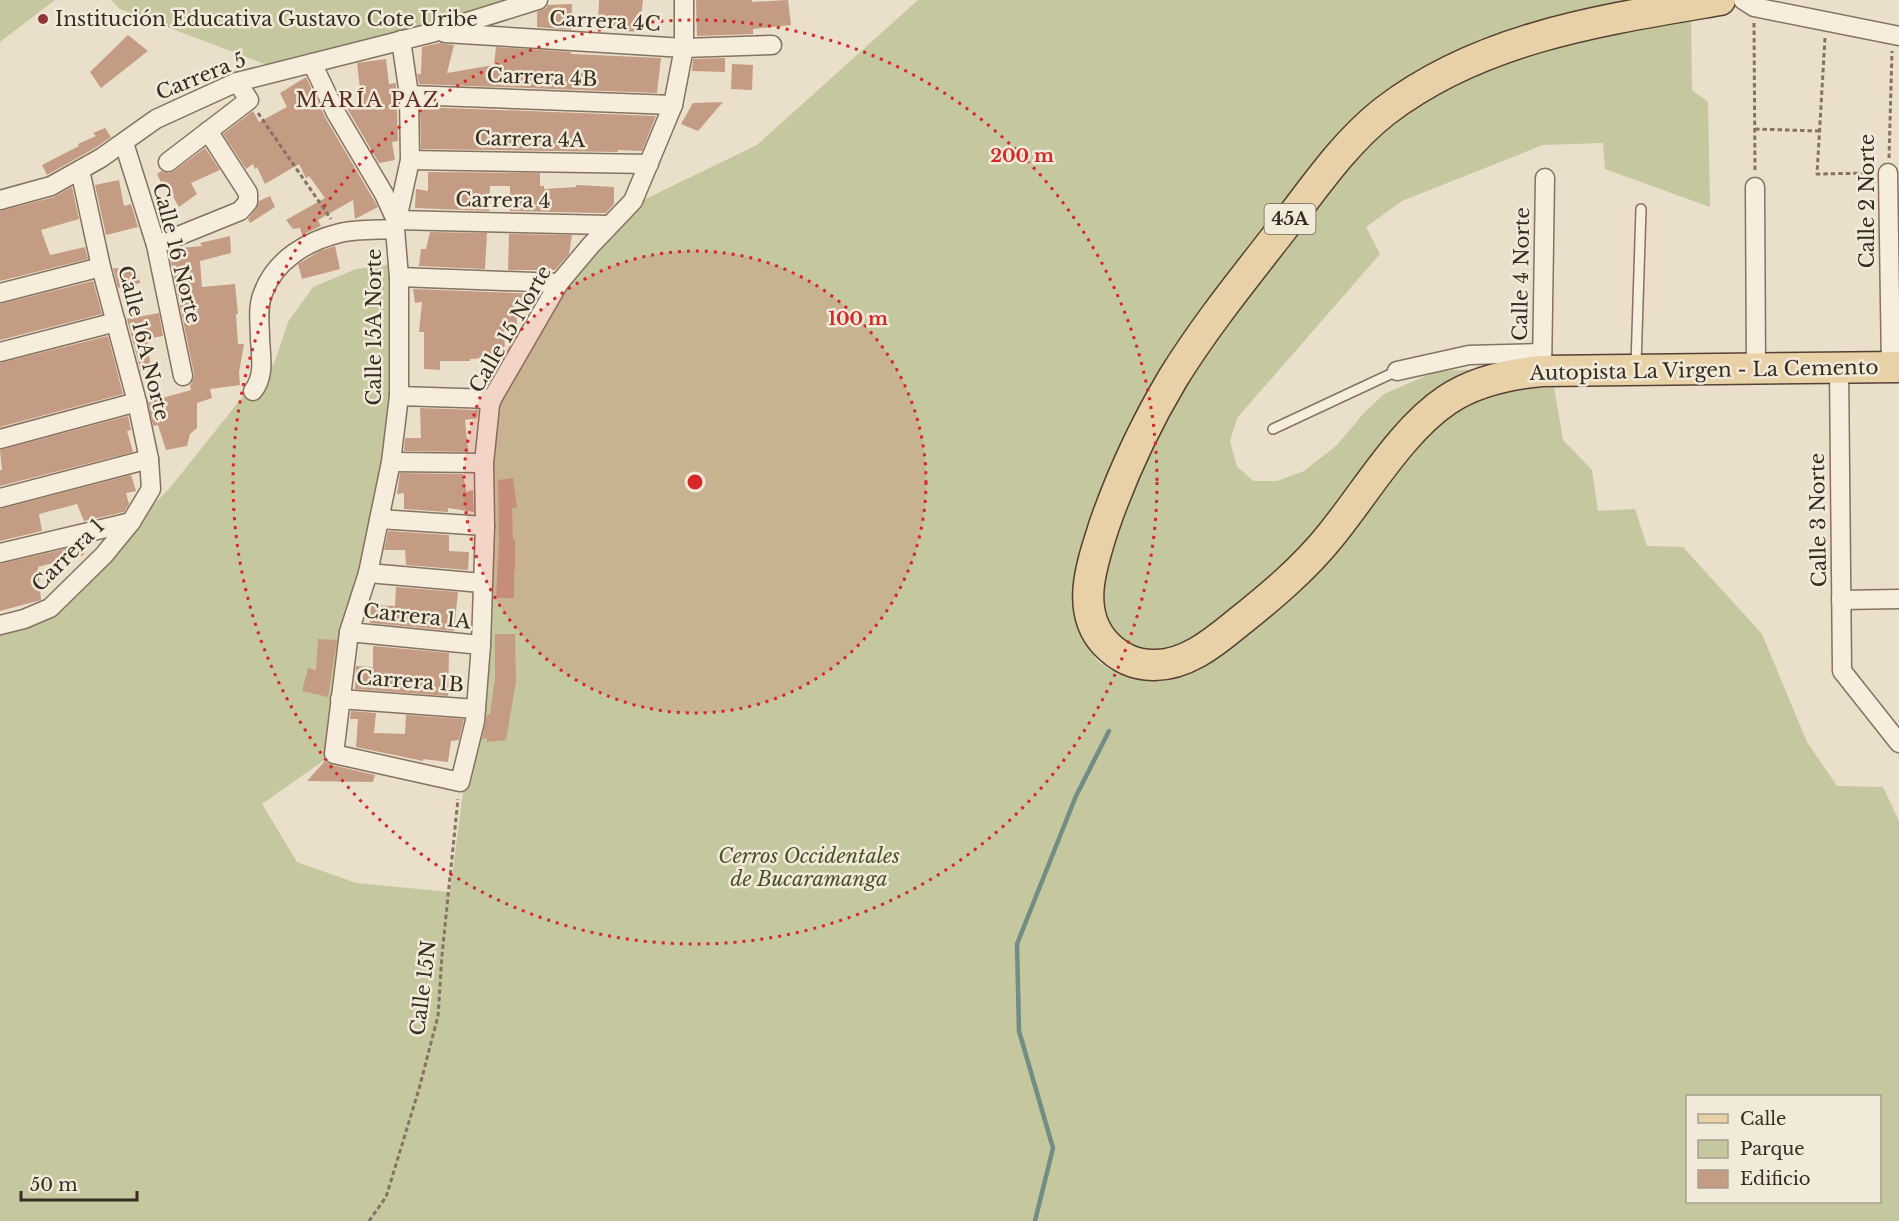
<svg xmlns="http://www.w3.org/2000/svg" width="1899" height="1221" font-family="'Libre Baskerville',serif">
<rect width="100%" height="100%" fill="#eadfca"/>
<g fill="#c5c79f" fill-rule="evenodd">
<polygon points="0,0 55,0 0,42"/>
<polygon points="111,0 530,0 288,73 120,9"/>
<path d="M918 0H1630L1550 17 1480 39 1412 77 1162 374 1085 639C1089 645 1092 654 1097 660 1116 678 1142 676 1166 678L1410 448 1457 410 1505 390 1554 387 1563 440 1592 470 1598 511 1635 509 1647 546 1683 547 1762 634 1807 742 1837 786 1883 787 1899 821V1221H0V625L50 608 169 489 244 395 253 392 263 381 275 361 288 322 313 287 356 269 392 264V397L384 463 331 754 326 759 262 804 297 862 356 883 450 892 464 784 492 405 562 287 635 204 757 145ZM1688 1096H1880V1202H1688Z"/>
<polygon points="1691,17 1692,90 1708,102 1710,207 1605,169 1603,143 1543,145 1402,201 1366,227 1380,254 1237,418 1230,441 1237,467 1254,481 1277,481 1304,471 1337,445 1363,414 1384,394 1437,371 1486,369 1305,545 1250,595 1214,624 1185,644 1161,652 1147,654 1120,640 1107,624 1100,602 1104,568 1138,471 1171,403 1289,235 1395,112 1520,53"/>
</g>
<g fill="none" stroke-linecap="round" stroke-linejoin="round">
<polyline stroke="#718d85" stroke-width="4.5" points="1035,1221 1053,1148 1019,1031 1017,944 1076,796 1109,731"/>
</g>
<g fill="#c49c84">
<polygon points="599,0 643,0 639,32 598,29"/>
<polygon points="696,0 752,0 752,2 788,0 791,25 753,29 753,34 697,36"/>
<polygon points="572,4 571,30 537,27 537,12 546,8 548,5"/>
<polygon points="128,35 148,51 101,88 90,72"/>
<polygon points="439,43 454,45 447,73 494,65 496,47 571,52 571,54 661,58 657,93 419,84 417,74 421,74 422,47"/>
<polygon points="725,58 725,72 692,71 693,59"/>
<polygon points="386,59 389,84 396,83 398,141 392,142 395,160 379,163 348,110 348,108 362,107 357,63"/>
<polygon points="732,64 753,65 752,90 731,89"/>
<polygon points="306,77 326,119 378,207 355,219 353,200 318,220 321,226 302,235 300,228 293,229 286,220 325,198 309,176 306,178 299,164 265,184 257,167 255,169 253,164 246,169 223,134 253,111 259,122 287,107 280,93"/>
<polygon points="723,102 698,131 681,124 693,103"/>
<polygon points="420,107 656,116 642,151 618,150 618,152 421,149"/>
<polygon points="105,128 111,137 95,148 47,175 42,165 79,146 78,144 96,136 93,133"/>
<polygon points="205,148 220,170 191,183 197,194 179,207 167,186 164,188 157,174 161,171 169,173 174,171"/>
<polygon points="428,172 540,173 540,186 544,186 544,189 576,187 576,185 614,187 614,204 606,213 598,213 510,211 510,186 490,186 489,211 415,208 416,189 428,191"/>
<polygon points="119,180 124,206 131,204 138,227 106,235 95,185"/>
<polygon points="72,187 79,219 41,230 50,255 85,247 88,259 0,281 0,211 54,197"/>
<polygon points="270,196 275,207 250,223 248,219 256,209 259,201"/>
<polygon points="430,232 487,233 485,269 419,266 421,249 426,249"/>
<polygon points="509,234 572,235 569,254 555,270 508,270"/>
<polygon points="230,236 231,253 200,261 202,287 235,284 238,314 236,314 238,344 244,344 239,372 240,385 210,389 212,398 197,403 197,428 190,434 187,446 166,450 158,425 153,426 148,402 191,390 190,385 193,380 194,374 169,252 181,248 202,246 200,243"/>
<polygon points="335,246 340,269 302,279 298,264 320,251"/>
<polygon points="113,268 137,270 140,283 118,288"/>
<polygon points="93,281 102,314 0,340 0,304"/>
<polygon points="413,289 540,294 535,303 516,307 517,326 504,326 505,354 503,357 470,359 470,361 440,361 440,370 424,369 424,332 419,332 422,302 415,303"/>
<polygon points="159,313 163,336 147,339 151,370 141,372 127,319"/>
<polygon points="108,336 123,394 0,427 0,363"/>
<polygon points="420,408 478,410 477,418 465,420 468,452 404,451 405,438 421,438"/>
<polygon points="128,416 131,430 127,431 133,452 0,486 0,470 2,470 0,450"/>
<polygon points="400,473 463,474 466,492 473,490 474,512 448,508 448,512 404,509 404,493 397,494"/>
<polygon points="131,475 136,491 126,493 129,504 124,512 84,521 77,504 39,514 42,531 0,541 0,509"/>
<polygon points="513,478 517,508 512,508 513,539 515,539 515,570 514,570 514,598 496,598 499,540 498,480"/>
<polygon points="388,531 449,535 449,551 469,552 468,570 406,565 405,550 384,550"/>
<polygon points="82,545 84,555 38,567 41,600 0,611 0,564"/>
<polygon points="396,587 458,592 454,631 370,623 371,605 395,606"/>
<polygon points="495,634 515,634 516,682 506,740 487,742 487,738 482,739 487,715 490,714 495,678"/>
<polygon points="318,639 337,640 328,697 302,691 308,668 316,670"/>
<polygon points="373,646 449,653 448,696 355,689 356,666 373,667"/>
<polygon points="351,711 376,713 374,733 405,734 406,715 464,719 459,740 451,741 448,762 423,759 423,761 356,747 358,719 350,719"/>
<polygon points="325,761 332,765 375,775 373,782 307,781"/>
</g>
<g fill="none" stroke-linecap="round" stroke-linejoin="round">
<g stroke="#857260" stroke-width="12">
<g id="service">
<polyline points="1636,365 1641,209"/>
<polyline points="1273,429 1397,371"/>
</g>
</g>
<g stroke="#857260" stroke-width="21">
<g id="minor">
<polyline points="1743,0 1754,7 1899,36"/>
<polyline points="445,33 684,48 772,45"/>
<polyline points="401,40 409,95 410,160 395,229 399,277 399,396 391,462 368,573 349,632 334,754 460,782 475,721 481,645 485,526 484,463 490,405 492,399 559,283 591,245 633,201 673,105 684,48 684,0"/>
<polyline points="312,63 336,113 384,194 396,220"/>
<polyline points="409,95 673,105"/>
<polyline points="124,143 156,245 183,376"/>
<polyline points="410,160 649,164"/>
<polyline points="168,162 249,100 237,82"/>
<polyline points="1888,173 1891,367"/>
<polyline points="1755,187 1756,369"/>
<polyline points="0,200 51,186 101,158 156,119 237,82 435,32 538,0"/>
<polyline points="396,220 609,225"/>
<polyline points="156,245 240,211 248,202 248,193 208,131"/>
<polyline points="399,277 559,283"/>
<polyline points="0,293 101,267"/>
<polyline points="0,352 116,322"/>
<polyline points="1839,368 1842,671 1899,743"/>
<polyline points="1397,371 1469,355 1542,353"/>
<polyline points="1542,371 1545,178"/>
<path d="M253 391C265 376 261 357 260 339 260 324 257 307 263 293 275 260 307 241 340 233 357 229 377 230 395 229"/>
<polyline points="399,396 492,399"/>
<polyline points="0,439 137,402"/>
<polyline points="391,462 484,463"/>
<polyline points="0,498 149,459"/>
<polyline points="379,519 485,526"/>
<polyline points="0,553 131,522"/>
<polyline points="368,573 482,583"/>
<polyline points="1841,600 1899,599"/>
<polyline points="0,625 24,619 50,608 104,555 131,522 151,489 149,459 137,402 101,267 80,170"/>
<polyline points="349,632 481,645"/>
<polyline points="340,699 476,709"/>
</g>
</g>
<g stroke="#544134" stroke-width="33">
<path id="primary" d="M1720 0C1602 20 1482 37 1385 111 1344 143 1314 188 1283 228 1245 277 1205 326 1173 378 1145 425 1122 474 1104 526 1092 564 1075 610 1105 643 1118 657 1134 665 1153 665 1184 666 1212 644 1235 625 1269 598 1304 569 1331 535 1366 492 1402 430 1447 400 1475 381 1509 374 1542 371L1899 367"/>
</g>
<g stroke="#857260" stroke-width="3" stroke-dasharray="4.5 3" stroke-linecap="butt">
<polyline points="1754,23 1755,173"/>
<polyline points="1825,38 1817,174 1872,173"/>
<polyline points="258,113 331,219"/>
<polyline points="1755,129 1819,131"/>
<polyline points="1889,158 1892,51"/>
<polyline points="369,1221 386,1197 419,1089 438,1016 442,955 458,799"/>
</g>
<use href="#service" stroke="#f6eddc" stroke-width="9"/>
<use href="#minor" stroke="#f6eddc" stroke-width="18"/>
<use href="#primary" stroke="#e8d1a7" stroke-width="30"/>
</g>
<circle cx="695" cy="482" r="231" fill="#d62828" fill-opacity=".12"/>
<g fill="none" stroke="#d62828" stroke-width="3" stroke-dasharray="3 6">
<circle cx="695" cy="482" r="231"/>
<circle cx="695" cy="482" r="462"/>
</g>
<circle fill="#8e363b" stroke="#f2ead9" stroke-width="2" cx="43" cy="19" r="6"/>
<g text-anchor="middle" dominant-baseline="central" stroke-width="5" stroke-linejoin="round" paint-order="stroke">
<rect fill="#f2ead9" stroke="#6f6459" stroke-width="1.5" x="1264.5" y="204" width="51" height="30" rx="4.5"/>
<g font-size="18" font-weight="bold" fill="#372b22">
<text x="1290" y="219">45A</text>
</g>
<g font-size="20" fill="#372b22" stroke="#f2ead9" text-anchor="start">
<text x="55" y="19">Institución Educativa Gustavo Cote Uribe</text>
</g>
<g font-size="20" fill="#372b22" stroke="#f2ead9">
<text transform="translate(605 21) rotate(3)">Carrera 4C</text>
<text transform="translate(201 76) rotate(-22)">Carrera 5</text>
<text transform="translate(542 77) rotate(2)">Carrera 4B</text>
<text transform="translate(530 139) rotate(1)">Carrera 4A</text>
<text transform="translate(503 200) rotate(1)">Carrera 4</text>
<text transform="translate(1867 201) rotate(-90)">Calle 2 Norte</text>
<text transform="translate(177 253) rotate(76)">Calle 16 Norte</text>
<text transform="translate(1521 274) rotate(-89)">Calle 4 Norte</text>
<text transform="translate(374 327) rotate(-90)">Calle 15A Norte</text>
<text transform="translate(510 329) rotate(-60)">Calle 15 Norte</text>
<text transform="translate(144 343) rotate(76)">Calle 16A Norte</text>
<text transform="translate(1704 370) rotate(-1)">Autopista La Virgen - La Cemento</text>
<text transform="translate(1818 520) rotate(-91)">Calle 3 Norte</text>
<text transform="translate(68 555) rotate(-45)">Carrera 1</text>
<text transform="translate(417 616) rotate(6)">Carrera 1A</text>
<text transform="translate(410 681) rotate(4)">Carrera 1B</text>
<text transform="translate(423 988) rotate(-83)">Calle 15N</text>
</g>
<g font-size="20" font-style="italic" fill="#49512b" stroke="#f2ead9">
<text x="809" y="856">Cerros Occidentales<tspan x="809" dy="23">de Bucaramanga</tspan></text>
</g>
<g font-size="21" letter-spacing="1.5" fill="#5f2f26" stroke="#f2ead9">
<text x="368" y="100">MARÍA PAZ</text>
</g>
</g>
<circle cx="695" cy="482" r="9" fill="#d62828" stroke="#f2ead9" stroke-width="3"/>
<g font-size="18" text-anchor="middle" font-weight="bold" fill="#d62828" stroke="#f2ead9" stroke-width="5" stroke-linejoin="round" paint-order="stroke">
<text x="1022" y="162">200 m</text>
<text x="858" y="325">100 m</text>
</g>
<rect x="1686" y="1095" width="195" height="108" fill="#f2ead9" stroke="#a79e90" stroke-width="1.5"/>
<rect x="1698" y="1114" width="30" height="9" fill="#e8d1a7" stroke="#a79e90" stroke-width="1.5"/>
<text x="1740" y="1125" font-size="18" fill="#372b22">Calle</text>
<rect x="1698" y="1140" width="30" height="18" fill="#c5c79f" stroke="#a79e90" stroke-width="1.5"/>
<text x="1740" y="1155" font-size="18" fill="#372b22">Parque</text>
<rect x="1698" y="1170" width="30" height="18" fill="#c49c84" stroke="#a79e90" stroke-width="1.5"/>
<text x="1740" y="1185" font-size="18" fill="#372b22">Edificio</text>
<path d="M21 1191v9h116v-9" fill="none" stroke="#372b22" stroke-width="3"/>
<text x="30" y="1191" font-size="18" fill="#372b22" stroke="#f2ead9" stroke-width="4.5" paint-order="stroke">50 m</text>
</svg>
